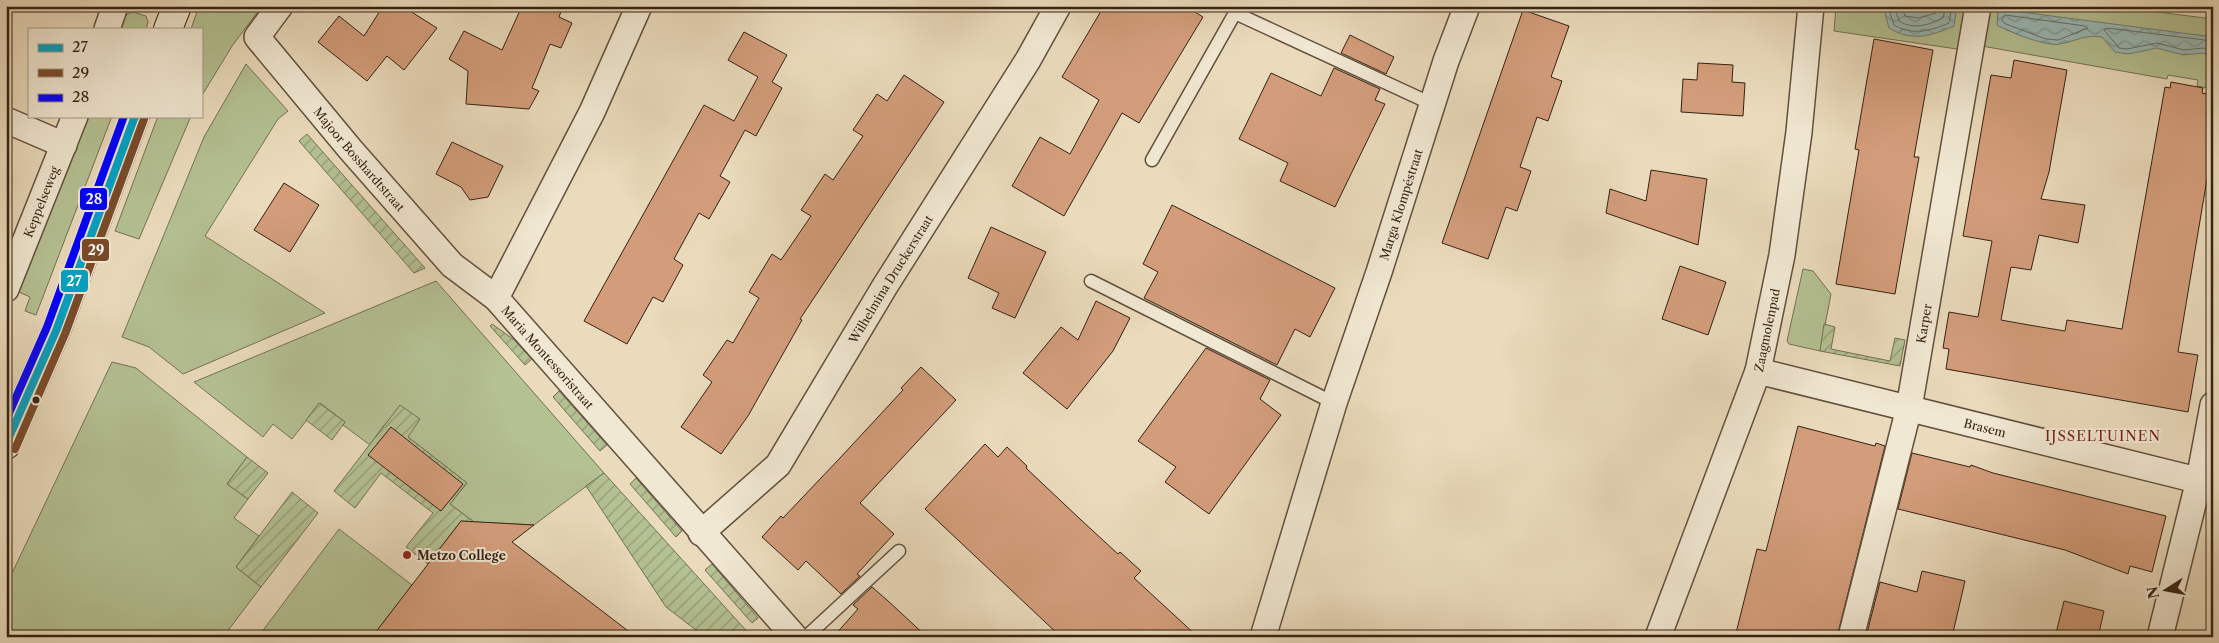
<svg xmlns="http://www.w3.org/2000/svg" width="2219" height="643" font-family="'Libre Caslon Text',serif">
<defs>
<pattern id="garden-furrows" width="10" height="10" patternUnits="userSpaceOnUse" patternTransform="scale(1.25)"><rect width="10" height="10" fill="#b4c193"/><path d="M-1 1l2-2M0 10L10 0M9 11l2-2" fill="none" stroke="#939c77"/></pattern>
<pattern id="water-waves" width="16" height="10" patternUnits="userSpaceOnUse" patternTransform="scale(1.25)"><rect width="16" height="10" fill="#99bab7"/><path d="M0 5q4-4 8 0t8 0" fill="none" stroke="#7e9794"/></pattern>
</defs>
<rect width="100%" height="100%" fill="#eadbbc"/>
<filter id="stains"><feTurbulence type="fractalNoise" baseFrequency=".004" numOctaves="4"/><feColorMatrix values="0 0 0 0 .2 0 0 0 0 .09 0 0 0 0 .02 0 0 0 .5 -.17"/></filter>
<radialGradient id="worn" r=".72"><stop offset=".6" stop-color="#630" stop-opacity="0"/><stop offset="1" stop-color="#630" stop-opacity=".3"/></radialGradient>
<g fill="#b4c193" stroke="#747253">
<polygon points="199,6 262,6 232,46 201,97 201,29 191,29"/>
<polygon points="1836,6 1968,6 1962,42 1957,49 1834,31"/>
<polygon points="1987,6 2110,6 2213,19 2213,89 2197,86 2198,80 2168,75 2167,79 1982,46"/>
<polygon points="133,12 146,16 148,22 146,29 121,29 126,15"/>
<polygon points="246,64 288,111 278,119 205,236 325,313 183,374 149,347 122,337 204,137"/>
<polygon points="88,116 112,116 36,315 25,311 30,297 19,292"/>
<polygon points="158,116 191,116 139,239 115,231"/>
<polygon points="1803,269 1813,271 1831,294 1820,351 1789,344 1787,341"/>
<polygon points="436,281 604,473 534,525 474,522 450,504 467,483 408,437 384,425 370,445 343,425 345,422 320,403 292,439 273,424 263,437 194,382"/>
<polygon points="112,362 136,368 247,457 227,484 248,499 234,518 259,536 236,567 261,587 223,637 6,637 6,586"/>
<polygon points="339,529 412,585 372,637 258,637"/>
</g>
<g fill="url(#garden-furrows)" stroke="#747253">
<polygon points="307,134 425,268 414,273 299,141"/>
<polygon points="492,324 513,339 532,359 525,365 490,326"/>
<polygon points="1824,324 1835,327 1831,349 1890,361 1895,338 1905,340 1900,366 1820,351"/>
<polygon points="559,391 607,445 600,451 553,397"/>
<polygon points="319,403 345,422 332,440 306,420"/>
<polygon points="400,405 420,419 408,437 467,483 450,504 474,522 461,521 428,564 406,547 433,513 381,473 355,508 334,491"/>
<polygon points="247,457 268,473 248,499 227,484"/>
<polygon points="604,473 752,637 705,637 666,607 586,486"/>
<polygon points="636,478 682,531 676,537 630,484"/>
<polygon points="292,492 318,513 261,587 236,567"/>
<polygon points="712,564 758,618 752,623 705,570"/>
</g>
<g fill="url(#water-waves)" stroke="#717d75">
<path d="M1883 6H1957L1954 26C1931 36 1912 42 1889 28Z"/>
<path d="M1998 9 2213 37V57L2203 53 2183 55 2157 48 2128 54 2115 52 2102 37C2086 34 2076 41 2060 44 2047 47 2009 32 1997 25Z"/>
</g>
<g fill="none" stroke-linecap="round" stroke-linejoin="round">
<g stroke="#676e65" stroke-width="1">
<path d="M1888 6 1894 25C1912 36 1930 31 1949 23L1952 6"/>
<path d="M1894 6 1899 21C1913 30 1929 25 1943 18L1946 6"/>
<polyline points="1902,6 1905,16 1919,18 1936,13 1938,6"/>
<polygon points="2005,15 2085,26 2088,28 2058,40 2046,39 2006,24 2002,21"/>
<polyline points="2213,41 2107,28 2104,30 2119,48 2127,49 2157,43 2184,50 2203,48 2213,52"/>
</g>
</g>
<g fill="#d39d7b" stroke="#352213">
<polygon points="383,6 402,6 437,28 404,70 387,56 367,81 318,42 339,16 364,36"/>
<polygon points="522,6 563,6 559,17 572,23 561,48 550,44 532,88 539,91 529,109 466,104 468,71 449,59 464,31 502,50"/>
<polygon points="1104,6 1185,6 1203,17 1139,123 1122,113 1064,216 1012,186 1040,137 1070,154 1099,100 1062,77"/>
<polygon points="1523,10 1569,26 1551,77 1562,81 1548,121 1537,117 1520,167 1531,171 1517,211 1506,207 1488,259 1442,243"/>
<polygon points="744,32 787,55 772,82 782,88 756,136 745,130 720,176 730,182 709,219 699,213 674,259 683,265 663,302 653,297 627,344 584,321 704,105 734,121 758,77 728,60"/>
<polygon points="1350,35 1394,57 1386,74 1341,53"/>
<polygon points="1874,39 1933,50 1914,157 1919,157 1895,294 1836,284 1859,150 1855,149"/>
<polygon points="2014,60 2067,70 2049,172 2041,199 2085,205 2078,243 2039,235 2031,270 2011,267 2001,320 2029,325 2065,331 2067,320 2122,329 2165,87 2170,88 2171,82 2203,88 2202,93 2213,95 2213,167 2207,179 2178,352 2198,355 2188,412 1946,369 1949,349 1943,348 1949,312 1978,317 1992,241 1963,236 1991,75 2011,78"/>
<polygon points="1698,63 1733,65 1732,82 1745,83 1743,116 1681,112 1683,79 1697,80"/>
<polygon points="1334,68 1380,89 1375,100 1385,104 1335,207 1280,181 1288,163 1239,139 1271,73 1321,96"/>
<polygon points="904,75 944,102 800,319 802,320 748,416 721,454 681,427 712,382 703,375 727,340 733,343 759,298 749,292 772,254 781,260 811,216 801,210 825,174 833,180 863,136 853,130 877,94 887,101"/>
<polygon points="452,142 503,166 488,197 470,200 461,187 436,174"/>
<polygon points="1651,170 1707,179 1698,245 1606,213 1610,189 1646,201"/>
<polygon points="284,183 319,205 290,252 254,230"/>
<polygon points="1172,205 1335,288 1310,337 1295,329 1277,365 1144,298 1158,272 1143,264"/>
<polygon points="991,227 1046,252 1015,318 992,308 999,293 968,278"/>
<polygon points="1680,266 1726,282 1708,335 1662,319"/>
<polygon points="1096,301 1130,318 1113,351 1067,409 1023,373 1061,327 1078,340"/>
<polygon points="1206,348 1270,380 1260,399 1281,415 1209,514 1165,482 1176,467 1138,441"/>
<polygon points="921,367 956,400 860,503 894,534 857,574 860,576 841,594 806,561 798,570 762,537 781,516 783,518 840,458 903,390 901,388"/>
<polygon points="1798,426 1875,446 1876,443 1885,446 1837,637 1735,637 1757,549 1766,551"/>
<polygon points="391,427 463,484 441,511 368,455"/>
<polygon points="985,444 998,457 1007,447 1027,466 1026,468 1080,519 1118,554 1120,552 1141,571 1134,578 1198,637 1061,637 925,509"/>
<polygon points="1912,453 1970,467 1971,465 1993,473 2166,516 2152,572 2130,566 2128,574 2065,550 1898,509"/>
<polygon points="461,521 534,525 512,542 636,637 372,637"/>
<polygon points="1922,571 1965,581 1952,637 1866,637 1880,582 1917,592"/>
<polygon points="872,587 887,600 927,637 833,637 858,609 853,605"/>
<polygon points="2064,601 2104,611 2098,637 2055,637"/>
</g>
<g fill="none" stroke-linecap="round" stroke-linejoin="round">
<g stroke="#62503d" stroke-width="15">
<g id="service">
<polyline points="1152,160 1235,13 1432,104"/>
<polyline points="1091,281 1334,403"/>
<polyline points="806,637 899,551"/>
</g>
</g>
<g stroke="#62503d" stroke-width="28">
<g id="minor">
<path id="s1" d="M280 6 257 37 350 149 452 265 496 298"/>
<path id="s2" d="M639 6 592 112 496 298 795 637"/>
<polyline points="107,29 115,6"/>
<polyline points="6,120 64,145"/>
<path id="s3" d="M6 289 75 116"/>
<path id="s4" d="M1758 371 2213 484"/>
<path id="s5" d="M701 533 778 465 885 286 1028 60 1058 6"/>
<path id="s6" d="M1263 637 1334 403 1379 272 1446 61 1467 6"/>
<path id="s7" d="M1658 637 1758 371 1782 255 1799 132 1811 6"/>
<path id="s8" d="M1851 637 1909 408 1978 6"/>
<polyline points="2160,637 2199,480 2213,405"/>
</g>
</g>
<g stroke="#352213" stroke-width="30">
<g id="secondary">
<polyline points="168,29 177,6"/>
<polyline points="6,445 56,331 135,116"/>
</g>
</g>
<use href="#service" stroke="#f1e8d3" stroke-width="12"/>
<use href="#minor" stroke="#f1e8d3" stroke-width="25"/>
<use href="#secondary" stroke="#f1e8d3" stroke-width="28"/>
<g stroke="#f1e8d3" stroke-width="11">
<polyline id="bus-1" points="6,444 56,331 135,116"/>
</g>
<g stroke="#f1e8d3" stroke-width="11">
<polyline id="bus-2" points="15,449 65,334 144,119"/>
</g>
<g stroke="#f1e8d3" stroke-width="11">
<polyline id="bus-3" points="6,420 47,327 124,116"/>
</g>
<use href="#bus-1" stroke="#03a2c5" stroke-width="8"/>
<use href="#bus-2" stroke="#7a4b2a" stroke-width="8"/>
<use href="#bus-3" stroke="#00f" stroke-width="8"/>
</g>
<circle fill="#352213" stroke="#f1e8d3" stroke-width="2" cx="36" cy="400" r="4.5"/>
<circle fill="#8f2418" stroke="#f1e8d3" stroke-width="2" cx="407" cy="555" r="5"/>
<g text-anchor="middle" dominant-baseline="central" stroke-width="4" stroke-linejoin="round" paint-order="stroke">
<g font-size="12" fill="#352213" stroke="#f1e8d3">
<text stroke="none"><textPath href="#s1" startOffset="198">Majoor Bosshardtstraat</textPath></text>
<text stroke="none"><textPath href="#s3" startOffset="94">Keppelseweg</textPath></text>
<text stroke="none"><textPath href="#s6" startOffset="454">Marga Klompéstraat</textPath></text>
<text stroke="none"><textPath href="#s5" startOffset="320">Wilhelmina Druckerstraat</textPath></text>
<text stroke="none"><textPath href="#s8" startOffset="322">Karper</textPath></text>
<text stroke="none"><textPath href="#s7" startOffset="326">Zaagmolenpad</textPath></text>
<text stroke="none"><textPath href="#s2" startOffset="404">Maria Montessoristraat</textPath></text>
<text stroke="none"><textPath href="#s4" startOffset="234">Brasem</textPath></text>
</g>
<g font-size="12" font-weight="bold" fill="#352213" stroke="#f1e8d3" text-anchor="start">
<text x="417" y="555">Metzo College</text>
</g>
<g font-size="14" letter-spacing="1" fill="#7a1f14" stroke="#f1e8d3">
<text x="2103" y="436">IJSSELTUINEN</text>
</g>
</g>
<g stroke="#f1e8d3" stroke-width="2">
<rect x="79" y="187" width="29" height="24" rx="5" fill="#00f"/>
<rect x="81" y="238" width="29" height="24" rx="5" fill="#7a4b2a"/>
<rect x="60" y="269" width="29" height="24" rx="5" fill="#03a2c5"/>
</g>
<g font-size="14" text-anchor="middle" font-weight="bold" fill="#fff">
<text x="94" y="204">28</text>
<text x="96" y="255">29</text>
<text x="74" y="286">27</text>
</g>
<rect width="2219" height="643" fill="none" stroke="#eadbbc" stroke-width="25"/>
<rect x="8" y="8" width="2204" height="628" fill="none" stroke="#352213" stroke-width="2.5"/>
<rect x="12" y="12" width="2194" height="618" fill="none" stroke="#352213"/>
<rect x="28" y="28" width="175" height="90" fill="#f1e8d3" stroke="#a69986"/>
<rect x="38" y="44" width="25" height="8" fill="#03a2c5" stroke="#a69986"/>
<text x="72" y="52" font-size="15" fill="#352213">27</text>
<rect x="38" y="69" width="25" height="8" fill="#7a4b2a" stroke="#a69986"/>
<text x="72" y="78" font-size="15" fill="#352213">29</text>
<rect x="38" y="94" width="25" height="8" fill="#0000ff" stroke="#a69986"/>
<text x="72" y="102" font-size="15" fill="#352213">28</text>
<g transform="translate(2166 590) rotate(259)" stroke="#f1e8d3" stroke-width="4" paint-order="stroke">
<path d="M0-4L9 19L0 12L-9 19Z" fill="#352213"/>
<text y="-8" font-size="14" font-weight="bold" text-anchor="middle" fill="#352213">N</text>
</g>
<rect width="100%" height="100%" filter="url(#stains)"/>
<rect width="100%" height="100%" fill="url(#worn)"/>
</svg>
